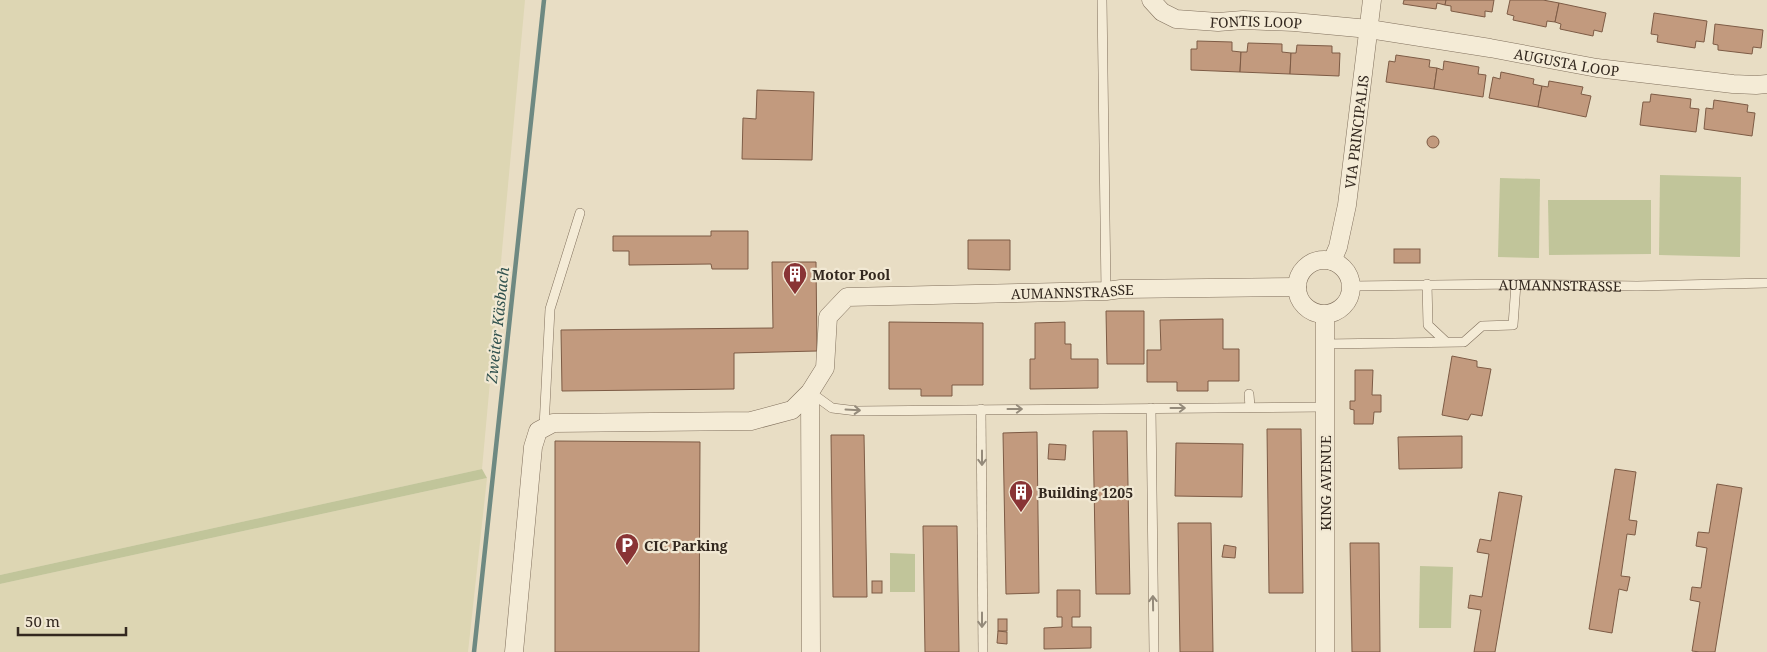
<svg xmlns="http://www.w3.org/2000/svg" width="1767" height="652" font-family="'Noto Serif',serif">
<rect width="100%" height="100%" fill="#e8ddc4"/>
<g fill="#ddd6b3">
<polygon points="0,0 525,0 482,469 0,575"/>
<polygon points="487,478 468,652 0,652 0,584"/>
</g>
<g fill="#c1c59a">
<polygon points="1660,175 1741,177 1740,257 1659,255"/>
<polygon points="1500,178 1540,179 1539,258 1498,257"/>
<polygon points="1548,200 1651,200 1651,254 1549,255"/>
<polygon points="482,469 487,478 0,584 0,575"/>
<polygon points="890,553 915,554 915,592 890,592"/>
<polygon points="1420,566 1453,567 1451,628 1419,628"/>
</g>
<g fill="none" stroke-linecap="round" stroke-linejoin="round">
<polyline stroke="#6e8982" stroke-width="4.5" points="474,652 544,0"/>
</g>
<g fill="#c29a7e" stroke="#7d5b45">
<polygon points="1404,0 1446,0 1445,5 1437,3 1436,9 1403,4"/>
<polygon points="1446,0 1494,0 1492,12 1485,11 1485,17 1451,11 1451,6 1445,5"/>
<polygon points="1510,0 1543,0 1559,3 1555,22 1547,21 1546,27 1513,20 1514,16 1507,14"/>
<polygon points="1559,3 1606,13 1602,32 1594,30 1593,36 1560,29 1561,24 1555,22"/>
<polygon points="1654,13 1707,21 1704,42 1696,41 1695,48 1657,42 1658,35 1651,34"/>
<polygon points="1715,24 1763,30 1761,48 1753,47 1752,54 1718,50 1718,45 1713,44"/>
<polygon points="1197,41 1232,42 1232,51 1241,52 1240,72 1191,70 1191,49 1197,49"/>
<polygon points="1248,43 1282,44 1282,52 1291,53 1290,74 1240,72 1241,52 1247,52"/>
<polygon points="1297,45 1332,46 1332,53 1340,53 1339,76 1290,74 1291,53 1296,53"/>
<polygon points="1396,55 1430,60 1429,67 1437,68 1434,89 1386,82 1389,61 1395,62"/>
<polygon points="1444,61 1479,67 1478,74 1486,75 1483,97 1434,89 1437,68 1443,70"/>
<polygon points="1501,72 1534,79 1533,84 1542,86 1538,107 1489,98 1493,77 1500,79"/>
<polygon points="1549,81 1583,87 1581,94 1591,96 1586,117 1538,107 1542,86 1548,87"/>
<polygon points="757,90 814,92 812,160 742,159 743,118 756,119"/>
<polygon points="1651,94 1691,99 1690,108 1699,109 1696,132 1640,125 1643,102 1650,102"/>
<polygon points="1714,100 1748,105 1747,112 1755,113 1752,136 1704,129 1706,108 1713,109"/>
<circle cx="1433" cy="142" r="6"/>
<polygon points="711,231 748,231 748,269 712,269 711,264 629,265 629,251 613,251 613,236 711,236"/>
<polygon points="968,240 1010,240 1010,270 968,269"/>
<rect x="1394" y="249" width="26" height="14"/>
<polygon points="772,262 816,262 817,351 734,353 734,389 562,391 561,330 773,328"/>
<polygon points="1106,311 1144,311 1144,364 1107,364"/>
<polygon points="1223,319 1223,349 1239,349 1239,381 1208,381 1208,391 1177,391 1177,382 1147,382 1147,350 1161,350 1160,320"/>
<polygon points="889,322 983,323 983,385 952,385 952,396 921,396 921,389 889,389"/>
<polygon points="1065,322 1065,344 1071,344 1071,359 1098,359 1098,388 1030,389 1030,359 1035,359 1035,323"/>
<polygon points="1452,356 1477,361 1477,367 1491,369 1482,416 1471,414 1468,420 1442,415"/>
<polygon points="1355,370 1373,370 1372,395 1381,395 1381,412 1374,412 1373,424 1354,424 1354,410 1350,409 1350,401 1355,401"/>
<polygon points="1267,429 1301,429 1303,593 1269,593"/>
<polygon points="1093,431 1127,431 1130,594 1096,594"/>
<polygon points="1037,432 1039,593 1006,594 1003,433"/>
<polygon points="831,435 864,435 867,597 833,597"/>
<polygon points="1462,436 1462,468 1399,469 1398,437"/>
<polygon points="555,441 700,442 699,652 555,652"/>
<polygon points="1176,443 1243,444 1242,497 1175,496"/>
<polygon points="1049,444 1066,445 1065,460 1048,459"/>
<polygon points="1615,469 1636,472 1629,520 1637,521 1635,535 1627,534 1621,576 1630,577 1627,591 1619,589 1612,633 1589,629"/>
<polygon points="1717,484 1742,488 1715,652 1700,652 1692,651 1700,602 1690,600 1692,587 1701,588 1707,548 1696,546 1698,532 1709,533"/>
<polygon points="1499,492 1522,496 1495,652 1474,652 1481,610 1468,608 1470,595 1482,597 1489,554 1477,552 1480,539 1491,541"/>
<polygon points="1178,523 1211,523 1213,652 1180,652"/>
<polygon points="923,526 957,526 959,652 925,652"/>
<polygon points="1350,543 1379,543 1380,652 1352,652"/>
<polygon points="1224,545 1236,547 1235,558 1222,557"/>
<rect x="872" y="581" width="10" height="12"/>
<polygon points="1057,590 1080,590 1080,617 1072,617 1072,627 1091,627 1091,648 1044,649 1044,628 1062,627 1062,617 1057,617"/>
<rect x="998" y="619" width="9" height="12"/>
<polygon points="998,631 1007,632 1007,644 997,643"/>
</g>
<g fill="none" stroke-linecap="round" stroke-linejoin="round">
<g stroke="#81705d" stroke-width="10">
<g id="lane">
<polyline points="1102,0 1106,291"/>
<polyline points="1427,284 1428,325 1445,341"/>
<path id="s1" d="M1352 286 1516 284 1637 286 1767 283"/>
<polyline points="1325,344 1464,342 1482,326 1513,325 1516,284"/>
<polyline points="810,392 832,408 857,411 1325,407"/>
<polyline points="1249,394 1250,407"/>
<polyline points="1151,408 1154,652"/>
<polyline points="981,409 983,652"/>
<polyline points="544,427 550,309 580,213"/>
</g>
</g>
<g stroke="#81705d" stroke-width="19">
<g id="street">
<path id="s2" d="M1151 0 1162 12 1176 19 1218 22 1243 20 1294 22 1369 29 1490 48 1597 68 1733 84 1756 85 1767 84"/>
<circle cx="1324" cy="287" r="27"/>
<path id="s3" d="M1332 261 1338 247 1347 205 1372 0"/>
<polyline points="1325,315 1325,652"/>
<polyline points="810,392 811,652"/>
<path id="s4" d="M514 652 533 447 538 431 553 423 751 421 792 410 810 392 825 368 828 317 847 297 1106 291 1121 289 1297 287"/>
</g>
</g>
<use href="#lane" stroke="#f4ebd6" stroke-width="9"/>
<use href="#street" stroke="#f4ebd6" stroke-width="18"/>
</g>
<defs><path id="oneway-shaft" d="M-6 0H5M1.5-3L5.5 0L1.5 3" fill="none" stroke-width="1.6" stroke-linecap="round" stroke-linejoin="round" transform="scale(1.25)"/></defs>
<g stroke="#948a7a">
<use href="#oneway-shaft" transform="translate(1178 408)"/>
<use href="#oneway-shaft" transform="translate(1015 409)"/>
<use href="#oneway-shaft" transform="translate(853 410) rotate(3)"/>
<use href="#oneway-shaft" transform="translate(982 458) rotate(90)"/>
<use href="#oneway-shaft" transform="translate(1153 603) rotate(-91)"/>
<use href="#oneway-shaft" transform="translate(982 620) rotate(90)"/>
</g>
<defs>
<g id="building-pin" transform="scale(1.25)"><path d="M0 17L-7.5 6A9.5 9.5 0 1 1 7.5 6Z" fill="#893435" stroke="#f1e8d3"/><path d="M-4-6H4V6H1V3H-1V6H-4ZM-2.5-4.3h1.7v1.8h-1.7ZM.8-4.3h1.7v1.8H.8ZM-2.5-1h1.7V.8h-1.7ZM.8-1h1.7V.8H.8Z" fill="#fff"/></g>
<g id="parking-pin" transform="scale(1.25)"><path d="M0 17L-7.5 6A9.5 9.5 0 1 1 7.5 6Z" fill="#893435" stroke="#f1e8d3"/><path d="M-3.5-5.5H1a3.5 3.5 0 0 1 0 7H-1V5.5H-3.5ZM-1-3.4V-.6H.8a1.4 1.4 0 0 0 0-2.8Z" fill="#fff"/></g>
</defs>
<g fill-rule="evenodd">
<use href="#building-pin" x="795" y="274"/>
<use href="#building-pin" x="1021" y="492"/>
<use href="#parking-pin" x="627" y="545"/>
</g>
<g text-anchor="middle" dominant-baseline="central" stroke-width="4.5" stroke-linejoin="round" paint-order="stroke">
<g font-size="14" fill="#33281f" stroke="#f1e8d3">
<text stroke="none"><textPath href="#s2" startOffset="112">FONTIS LOOP</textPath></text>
<text stroke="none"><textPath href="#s2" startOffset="426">AUGUSTA LOOP</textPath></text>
<text stroke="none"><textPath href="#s3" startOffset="132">VIA PRINCIPALIS</textPath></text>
<text stroke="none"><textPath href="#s1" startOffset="208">AUMANNSTRASSE</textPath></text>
<text stroke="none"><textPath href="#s4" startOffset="838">AUMANNSTRASSE</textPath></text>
<text transform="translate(1325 483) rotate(-90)">KING AVENUE</text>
</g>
<g font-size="14" font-weight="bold" fill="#33281f" stroke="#f1e8d3" text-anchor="start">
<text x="812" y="274">Motor Pool</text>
<text x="1038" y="492">Building 1205</text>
<text x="644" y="545">CIC Parking</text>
</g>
<g font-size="15" font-style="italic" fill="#30514e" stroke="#f1e8d3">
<text transform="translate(497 325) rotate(-84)">Zweiter Käsbach</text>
</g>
</g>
<path d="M18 627v8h108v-8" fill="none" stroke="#33281f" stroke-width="2.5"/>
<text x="25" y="627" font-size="15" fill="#33281f" stroke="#f1e8d3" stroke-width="4" paint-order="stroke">50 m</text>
</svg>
